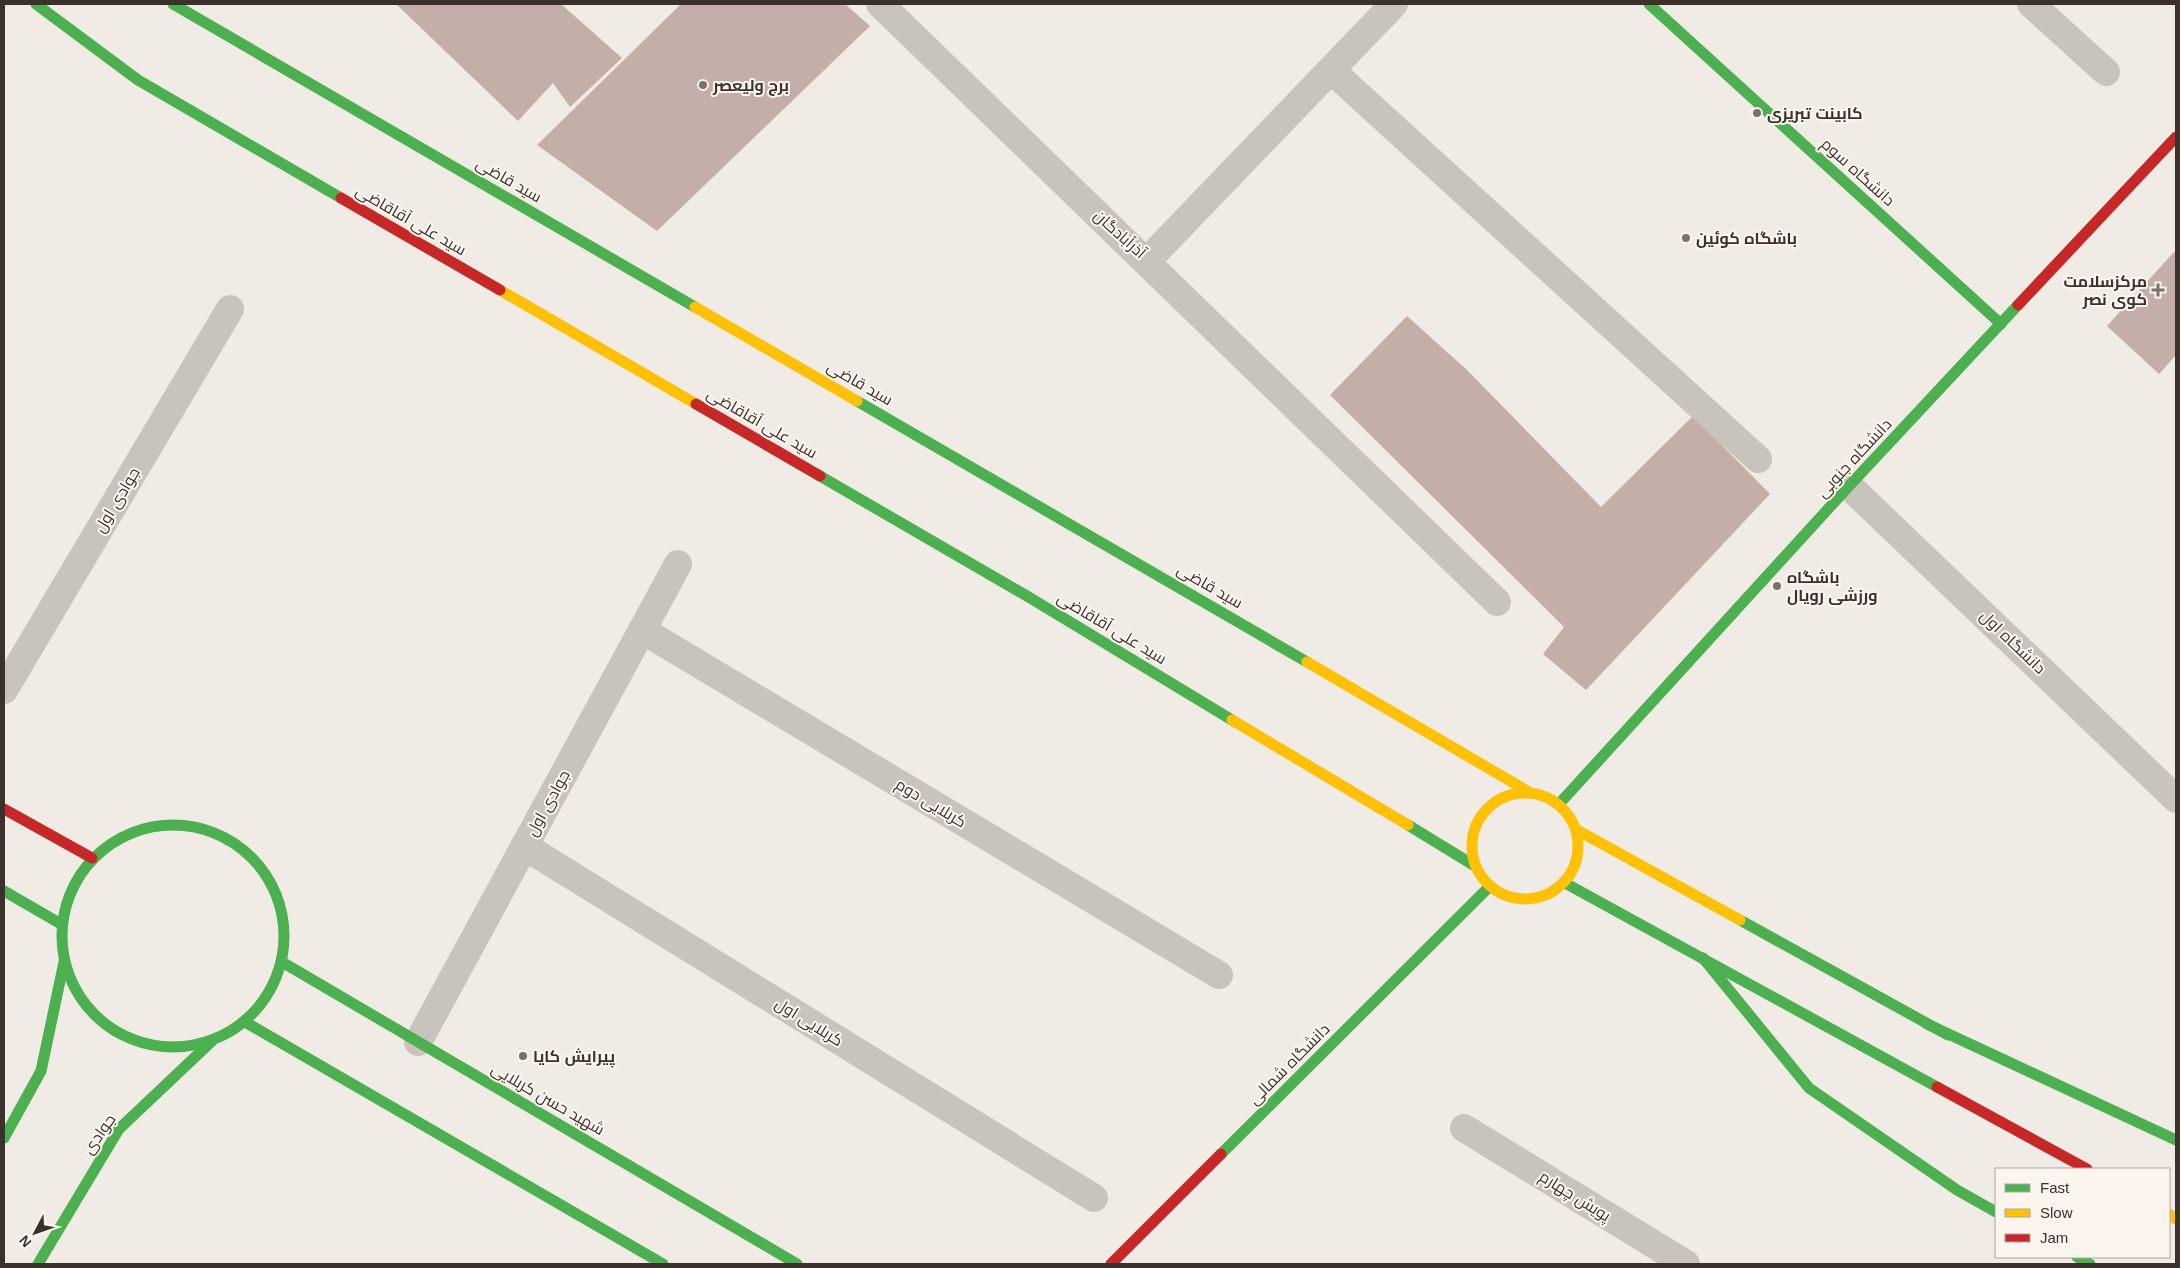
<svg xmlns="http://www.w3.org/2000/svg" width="2180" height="1268" font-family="Helvetica,Cairo,sans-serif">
<rect width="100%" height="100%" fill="#f0ebe5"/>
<g fill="#c3afa7">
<polygon points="396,4 561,4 622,58 570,107 553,83 518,121"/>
<polygon points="681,4 845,4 870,26 657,231 537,145"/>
<polygon points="2174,252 2176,253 2176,355 2159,374 2107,326"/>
<polygon points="1407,316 1467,370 1601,507 1693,416 1770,494 1586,690 1543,654 1564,627 1330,395"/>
</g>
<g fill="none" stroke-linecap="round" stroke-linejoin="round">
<g stroke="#c9c3be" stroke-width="28">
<polyline points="880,4 1497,602"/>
<polyline points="2031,4 2106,72"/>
<polyline points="1332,71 1758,459"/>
<polyline points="1146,262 1394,4"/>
<polyline points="1849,486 2176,799"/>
<polyline points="642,630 1219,975"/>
<polyline points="4,690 230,309"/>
<polyline points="524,846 1094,1198"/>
<polyline points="418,1042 678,564"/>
<polyline points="1464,1128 1686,1264"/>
</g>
<g stroke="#4caf50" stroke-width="11">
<polyline points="36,4 138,80 341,198"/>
<polyline points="173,4 695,307"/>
<polyline points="1649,4 2001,324"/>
<polyline points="857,401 1307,662"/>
<polyline points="820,476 1027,596 1232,720"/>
<polyline points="1559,804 1849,486 2018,305"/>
<polyline points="1408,825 1475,866"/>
<circle cx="173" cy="936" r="111"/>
<polyline points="1565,883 1937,1087"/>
<polyline points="4,891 61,924"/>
<polyline points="1740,920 1948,1035"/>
<polyline points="1703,958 1809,1088 1957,1190 1996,1212"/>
<polyline points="282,962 797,1264"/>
<polyline points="245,1022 663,1264"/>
<polyline points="1927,1024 2176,1140"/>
<polyline points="4,1138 41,1071 64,962"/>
<polyline points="1221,1154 1489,887"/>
<polyline points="2077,1257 2090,1264"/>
<polyline points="38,1264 119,1129 212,1041"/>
</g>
<g stroke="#ffc107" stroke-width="11">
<polyline points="500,290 696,404"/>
<polyline points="695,307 857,401"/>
<polyline points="1307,662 1529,792"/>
<polyline points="1232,720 1408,825"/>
<circle cx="1525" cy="846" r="53"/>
<polyline points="1577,830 1740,920"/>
<polyline points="2169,1214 2176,1219"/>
</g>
<g stroke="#c62828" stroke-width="11">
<polyline points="341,198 500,290"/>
<polyline points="2018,305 2176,137"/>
<polyline points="696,404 820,476"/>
<polyline points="4,809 92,858"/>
<polyline points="1937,1087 2087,1169"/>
<polyline points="1111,1264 1221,1154"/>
</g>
</g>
<g fill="#7a716c" stroke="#fbf5ee" stroke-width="2">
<circle cx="703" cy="85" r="5"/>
<circle cx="1757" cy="113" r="5"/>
<circle cx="1686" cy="238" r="5"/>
<path d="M2155.5 282.5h5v5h5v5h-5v5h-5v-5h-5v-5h5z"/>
<circle cx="1777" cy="586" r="5"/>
<circle cx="523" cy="1056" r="5"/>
</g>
<g text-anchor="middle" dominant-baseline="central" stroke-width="4" stroke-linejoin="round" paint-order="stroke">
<g font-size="16" font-weight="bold" fill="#3b302b" stroke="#fbf5ee" text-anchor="start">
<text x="713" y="85">برج ولیعصر</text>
<text x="1767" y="113">کابینت تبریزی</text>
<text x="1696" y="238">باشگاه کوئین</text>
<text x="2147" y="281" text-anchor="end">مرکزسلامت<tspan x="2147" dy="18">کوی نصر</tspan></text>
<text x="1787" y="577">باشگاه<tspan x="1787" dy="18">ورزشی رویال</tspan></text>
<text x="533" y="1056">پیرایش کایا</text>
</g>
<g font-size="16" fill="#3b302b" stroke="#fbf5ee">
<text transform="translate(1858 172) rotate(42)">دانشگاه سوم</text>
<text transform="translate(509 180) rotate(30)">سید قاضی</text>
<text transform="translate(411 220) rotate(30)">سید علی آقاقاضی</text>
<text transform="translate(1120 234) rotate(42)">آذرآبادگان</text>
<text transform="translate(860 383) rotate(30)">سید قاضی</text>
<text transform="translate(762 423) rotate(30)">سید علی آقاقاضی</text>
<text transform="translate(1854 458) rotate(-47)">دانشگاه جنوبی</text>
<text transform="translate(117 500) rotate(-59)">جوادی اول</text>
<text transform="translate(1210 586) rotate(30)">سید قاضی</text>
<text transform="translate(1112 628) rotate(31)">سید علی آقاقاضی</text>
<text transform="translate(2013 642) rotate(44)">دانشگاه اول</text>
<text transform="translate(548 803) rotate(-61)">جوادی اول</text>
<text transform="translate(931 803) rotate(31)">کربلایی دوم</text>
<text transform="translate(809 1022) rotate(32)">کربلایی اول</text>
<text transform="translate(1289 1064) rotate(-45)">دانشگاه شمالی</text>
<text transform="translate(548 1099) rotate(30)">شهید حسن کربلایی</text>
<text transform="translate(99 1134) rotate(-55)">جوادی</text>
<text transform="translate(1575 1196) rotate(32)">پویش چهارم</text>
</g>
</g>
<rect width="2180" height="1268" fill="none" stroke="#3b302b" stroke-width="10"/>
<rect x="1995" y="1168" width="175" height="90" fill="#fbf5ee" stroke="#aea6a0"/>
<rect x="2005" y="1184" width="25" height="8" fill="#4caf50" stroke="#aea6a0"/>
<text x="2040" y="1193" font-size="15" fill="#3b302b">Fast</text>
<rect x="2005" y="1209" width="25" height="8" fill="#ffc107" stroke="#aea6a0"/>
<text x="2040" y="1218" font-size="15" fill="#3b302b">Slow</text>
<rect x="2005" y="1234" width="25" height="8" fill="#c62828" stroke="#aea6a0"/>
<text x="2040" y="1243" font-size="15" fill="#3b302b">Jam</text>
<g transform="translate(35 1233) rotate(229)" stroke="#fbf5ee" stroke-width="4" paint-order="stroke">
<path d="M0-4L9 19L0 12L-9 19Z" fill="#3b302b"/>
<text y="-8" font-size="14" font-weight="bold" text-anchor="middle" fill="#3b302b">N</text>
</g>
</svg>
